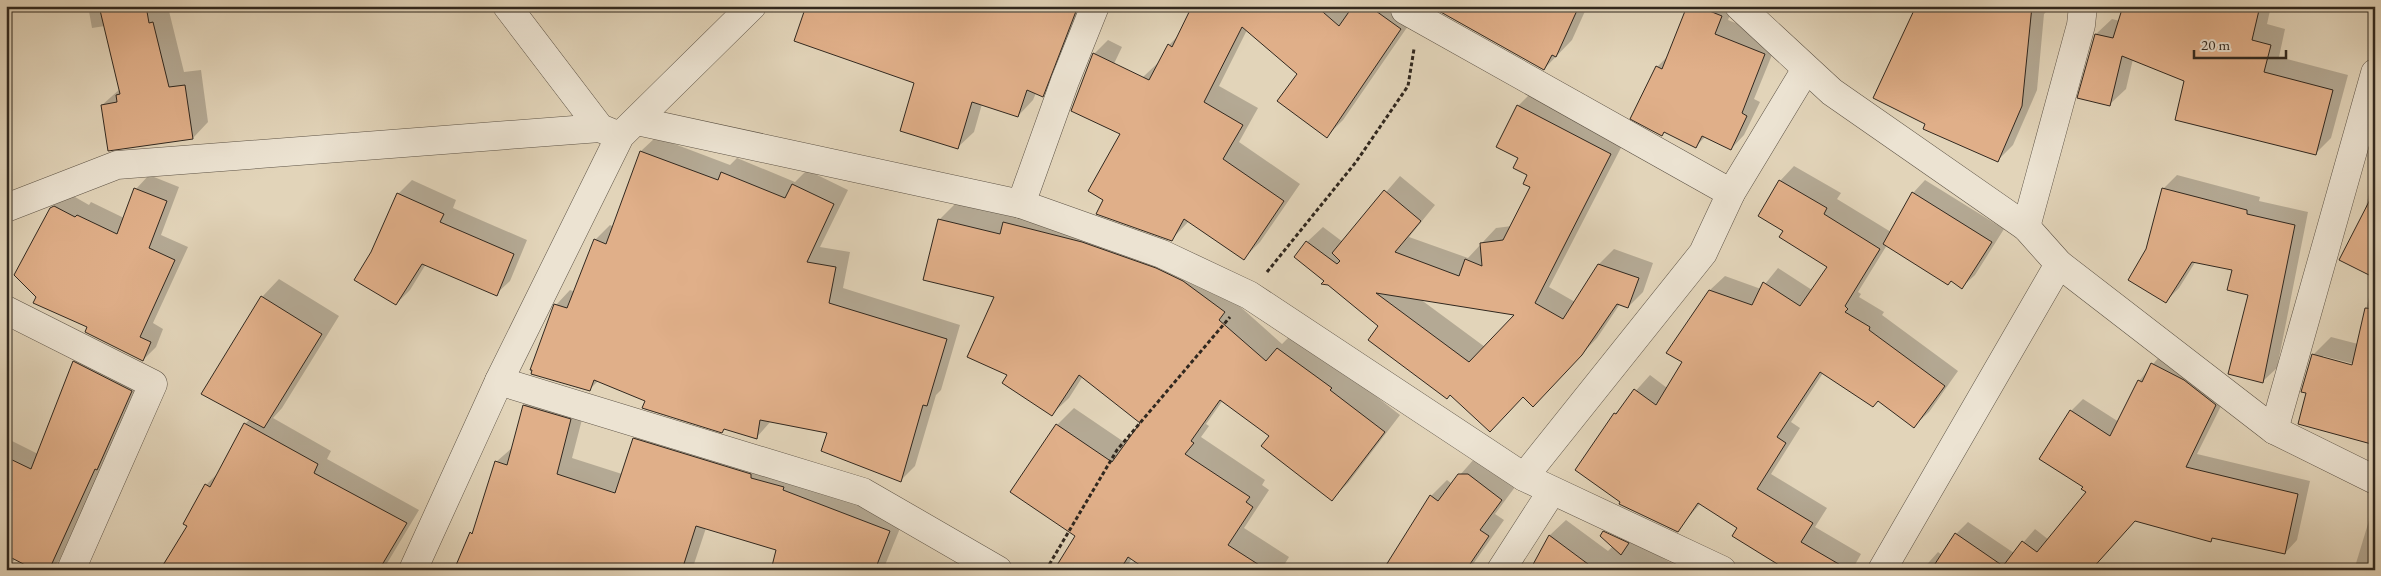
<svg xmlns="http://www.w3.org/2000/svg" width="2381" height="576" font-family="'EB Garamond',serif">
<rect width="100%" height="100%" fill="#e2d4b9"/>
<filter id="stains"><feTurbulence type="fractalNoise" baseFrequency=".004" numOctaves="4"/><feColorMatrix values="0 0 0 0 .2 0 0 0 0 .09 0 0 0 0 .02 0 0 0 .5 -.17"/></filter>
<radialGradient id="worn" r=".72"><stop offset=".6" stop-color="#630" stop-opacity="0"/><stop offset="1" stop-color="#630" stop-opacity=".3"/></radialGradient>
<g fill="#0003" fill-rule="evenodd">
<polygon points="88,6 168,7 184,72 201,70 208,122 193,138 109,150 102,105 120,89 105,26 92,28"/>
<polygon points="808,6 1088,6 1058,80 1042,96 1036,93 1033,100 1018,116 982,104 974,132 958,147 916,82"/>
<polygon points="1194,6 1408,6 1417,13 1343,120 1327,136 1299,74 1247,30 1219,86 1258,108 1239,142 1300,184 1260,242 1244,258 1189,221 1171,240 1104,199 1121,133 1143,77 1160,61 1169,45 1181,33"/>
<polygon points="1438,6 1601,6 1595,12 1586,9 1572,40 1544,69"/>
<polygon points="1688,6 1733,6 1728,20 1778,40 1754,99 1760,102 1744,135 1731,149 1706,136 1695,147 1665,131 1662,135 1657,67 1669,55"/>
<polygon points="1916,6 2052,6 2044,14 2037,90 2013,145 1998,160 1927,124"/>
<polygon points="2125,6 2271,6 2267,24 2285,29 2279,57 2348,75 2331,138 2316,153 2186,80 2133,59 2126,89 2110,104 2096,34 2112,19 2120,21"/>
<polygon points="1108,40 1122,47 1096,101 1094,54"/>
<path d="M1533 91 1626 138 1549 287 1575 302 1599 264 1614 249 1653 263 1643 292 1628 307 1620 304 1597 338 1548 390 1523 396 1379 326 1325 281 1307 242 1323 227 1343 242 1400 176 1435 205 1409 237 1468 258 1496 228 1512 226 1532 187 1529 174 1520 158 1518 106ZM1420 299 1517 314 1485 347Z"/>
<polygon points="656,137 730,165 737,158 795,182 807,170 848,190 820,247 850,252 843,288 960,325 941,390 936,395 915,466 901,480 829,432 771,421 756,438 725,428 722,431 598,381 589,390 556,305 570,290 575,292 595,240 610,225 614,227 641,151"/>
<polygon points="1794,166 1841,193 1837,199 1891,232 1913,193 1925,180 2004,229 1975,275 1962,287 1887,245 1858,292 1861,294 1859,297 1884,312 1882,315 1958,371 1929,412 1914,426 1878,400 1823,373 1791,422 1800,428 1771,474 1827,508 1815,527 1861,554 1852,570 1787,570 1739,527 1701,503 1677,530 1615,414 1650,375 1667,388 1683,362 1668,352 1710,290 1725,276 1761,289 1778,268 1812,290 1828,267 1785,230 1780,181"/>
<path d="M2375 170V443L2308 392 2313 355 2331 337 2358 344 2374 276 2364 214ZM2323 356 2358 365 2357 368 2323 359Z"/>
<polygon points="149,175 179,187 161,235 188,247 153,323 163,329 156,347 143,360 89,326 51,208 68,193 89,205 91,202 124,218 136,189"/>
<polygon points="2177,175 2260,197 2259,201 2308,212 2277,368 2263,381 2249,294 2233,269 2196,261 2179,288 2166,301 2147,250 2163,189"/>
<polygon points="412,180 456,200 453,208 527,240 510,281 496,294 426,264 410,290 396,304 372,252 398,194"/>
<polygon points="956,203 1010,216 1021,206 1099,226 1235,302 1282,344 1294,332 1400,415 1348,483 1332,499 1271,435 1223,400 1206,424 1209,426 1201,437 1265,480 1262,485 1269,490 1244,528 1289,557 1281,570 1150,570 1132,558 1125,570 1056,570 1077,536 1012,492 1057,425 1074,408 1127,444 1141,423 1083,376 1069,398 1052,414 1009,375 996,296 939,220"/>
<polygon points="279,279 339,316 282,408 273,418 331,451 327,459 419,510 383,570 161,570 189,526 184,523 206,485 219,472 245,424 250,419 262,297"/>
<polygon points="87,349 143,378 59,561 50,570 38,570 15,558 9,570 6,570 6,438 38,454 74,362"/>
<polygon points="2164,351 2228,392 2197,454 2310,481 2297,540 2285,553 2213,537 2210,540 2136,520 2090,570 1922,570 1938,552 1942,555 1956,534 1968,522 2014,553 2035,529 2049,540 2087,491 2084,486 2071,411 2083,399 2119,422 2139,381"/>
<polygon points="540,390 586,404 572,458 622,474 634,439 650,423 905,516 883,570 772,570 778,549 706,528 692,570 456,570 471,533 475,529 496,462 513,447 524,405"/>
<polygon points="1475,458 1518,483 1495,514 1504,520 1471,567 1468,570 1384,570 1431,496 1447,480 1452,484"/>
<polygon points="2375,503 2375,570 2354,570 2374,504"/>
<polygon points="1566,520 1608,551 1623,536 1684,570 1531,570 1550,535"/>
</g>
<g fill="#e0af89" stroke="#31281f" fill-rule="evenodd">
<polygon points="99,6 146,6 149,23 153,22 169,87 185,85 193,139 108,151 101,105 117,102 116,95 120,94"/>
<polygon points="806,6 1078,6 1043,97 1027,90 1018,117 972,102 958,149 900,131 914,83 794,41"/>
<polygon points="1192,6 1316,6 1339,26 1353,6 1369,6 1401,29 1327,138 1277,101 1297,74 1242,27 1204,102 1243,125 1223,159 1284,201 1244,260 1184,219 1172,241 1096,214 1103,200 1088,191 1120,134 1071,111 1093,53 1149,80 1168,44 1172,47"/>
<polygon points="1430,6 1579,6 1556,57 1552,55 1544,70"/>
<polygon points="1687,6 1697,6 1722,16 1715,34 1765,54 1742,113 1747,116 1731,150 1702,136 1696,148 1664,132 1662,136 1630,119 1656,66 1662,69"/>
<polygon points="1916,6 2032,6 2022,106 1998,162 1923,129 1925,124 1873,98"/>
<polygon points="2123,6 2260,6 2252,40 2271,45 2264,72 2333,90 2316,155 2175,120 2184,81 2122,56 2110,106 2077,98 2095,34 2113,38"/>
<path d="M1517 105 1611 154 1535 303 1563 319 1598 264 1639 278 1628 308 1617 304 1582 355 1533 407 1523 397 1490 432 1450 395 1447 399 1368 340 1378 326 1328 285 1321 284 1324 281 1294 257 1306 241 1337 264 1340 261 1332 253 1384 190 1421 221 1395 252 1459 276 1465 259 1482 266 1480 243 1503 240 1530 187 1523 184 1527 175 1513 168 1518 158 1496 147ZM1376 293 1514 315 1469 362Z"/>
<polygon points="640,151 718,180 721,172 785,198 792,184 834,204 807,262 836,267 829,303 947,339 927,406 923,405 901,482 821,451 827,433 760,420 757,439 724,429 722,433 642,408 645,401 594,380 590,391 531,374 532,370 530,370 554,304 567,308 594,239 606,244"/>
<polygon points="1779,180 1827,208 1824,214 1880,249 1845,306 1848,309 1845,312 1870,327 1869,330 1945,386 1914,428 1878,401 1873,407 1820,372 1777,437 1786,443 1757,489 1813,523 1801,542 1849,570 1787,570 1732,536 1737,528 1698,503 1678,532 1619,504 1620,502 1575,470 1614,413 1616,414 1634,389 1656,405 1682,362 1666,353 1709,290 1752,305 1763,282 1800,306 1827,267 1779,237 1783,231 1758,216"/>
<polygon points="134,188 167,201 149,248 175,260 140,337 151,342 143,361 85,332 87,327 33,303 36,297 14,275 50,208 54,206 75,217 77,215 117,234"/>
<polygon points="2162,188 2247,210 2247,214 2295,225 2263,383 2228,374 2248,295 2227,290 2232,270 2192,262 2166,303 2128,280 2146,249"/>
<polygon points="2375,190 2375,278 2339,260"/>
<polygon points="1912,192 1992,242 1962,289 1951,281 1948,285 1883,244"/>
<polygon points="397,193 444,214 440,222 514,254 497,296 422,264 396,305 354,280 371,252"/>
<polygon points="938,219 1000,234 1003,222 1082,242 1156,268 1183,281 1225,312 1219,320 1266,361 1277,348 1332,388 1330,390 1385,432 1332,501 1261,446 1269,436 1220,400 1191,441 1194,443 1185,454 1250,497 1246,502 1253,507 1228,545 1267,570 1147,570 1128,557 1120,570 1054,570 1075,536 1010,492 1056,424 1112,462 1140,423 1079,375 1052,416 1002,383 1007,375 967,357 994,297 923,280"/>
<polygon points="261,296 322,334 264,428 201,394"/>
<polygon points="2365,308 2375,309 2375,445 2298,424 2306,393 2301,392 2312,354 2352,365"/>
<polygon points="73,361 132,391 97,470 95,469 49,570 35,570 6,555 6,457 31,469"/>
<polygon points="2151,363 2184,380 2216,405 2186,467 2298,494 2285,554 2212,538 2211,542 2135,521 2091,570 1931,570 1955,533 2003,566 2022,541 2037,552 2086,492 2081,489 2083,487 2039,459 2070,410 2110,436 2138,380 2142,382"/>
<polygon points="523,405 571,419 557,474 615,493 633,438 751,474 751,478 784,487 783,490 890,531 875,570 771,570 776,550 696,526 682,570 454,570 470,532 472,534 495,461 507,465"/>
<polygon points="244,423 318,464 314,473 407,523 379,570 160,570 187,526 183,524 205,484 210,487"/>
<polygon points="1458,474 1468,474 1502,500 1480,530 1489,536 1466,570 1383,570 1430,495 1438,501"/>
<polygon points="1603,531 1629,543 1621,555 1600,536"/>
<polygon points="1549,535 1596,570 1530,570"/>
</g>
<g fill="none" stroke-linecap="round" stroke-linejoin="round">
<g stroke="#5d5346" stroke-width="29">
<g id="street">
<polyline points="507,6 600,128 612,133"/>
<polyline points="1739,6 1832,92 2026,227 2059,264 2274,430 2375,480"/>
<polyline points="1405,10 1731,193"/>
<polyline points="637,121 1021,204 1162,254 1249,295 1524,477 1722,570"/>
<polyline points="1021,204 1065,81 1095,6"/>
<polyline points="6,208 117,165 600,128"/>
<polyline points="2026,227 2081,25 2083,6"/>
<polyline points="6,310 153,384 71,570"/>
<polyline points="499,381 863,492 998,570"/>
<polyline points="2274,430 2375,73"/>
<polyline points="1524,477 1703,253 1731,193 1806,69"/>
<polyline points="413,570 499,381 620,136 752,6"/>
<polyline points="1501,570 1552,491"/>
<polyline points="1882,570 2059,264"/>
</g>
</g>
<g stroke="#31281f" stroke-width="3" stroke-dasharray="4 2.5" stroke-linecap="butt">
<polyline points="1267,272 1356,162 1408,86 1414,49"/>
<polyline points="1046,570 1117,450 1230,317"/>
</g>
<use href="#street" stroke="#ece3d2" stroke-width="28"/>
</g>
<rect width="2381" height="576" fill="none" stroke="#e2d4b9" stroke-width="25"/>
<rect x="8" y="8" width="2366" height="561" fill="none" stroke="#31281f" stroke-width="2.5"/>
<rect x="12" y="12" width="2356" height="551" fill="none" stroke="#31281f"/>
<path d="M2194 50v8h92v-8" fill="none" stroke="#31281f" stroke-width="2.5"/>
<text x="2201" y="50" font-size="15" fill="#31281f" stroke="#ece3d2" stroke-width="4" paint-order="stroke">20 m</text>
<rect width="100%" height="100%" filter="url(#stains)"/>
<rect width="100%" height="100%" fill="url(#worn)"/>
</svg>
